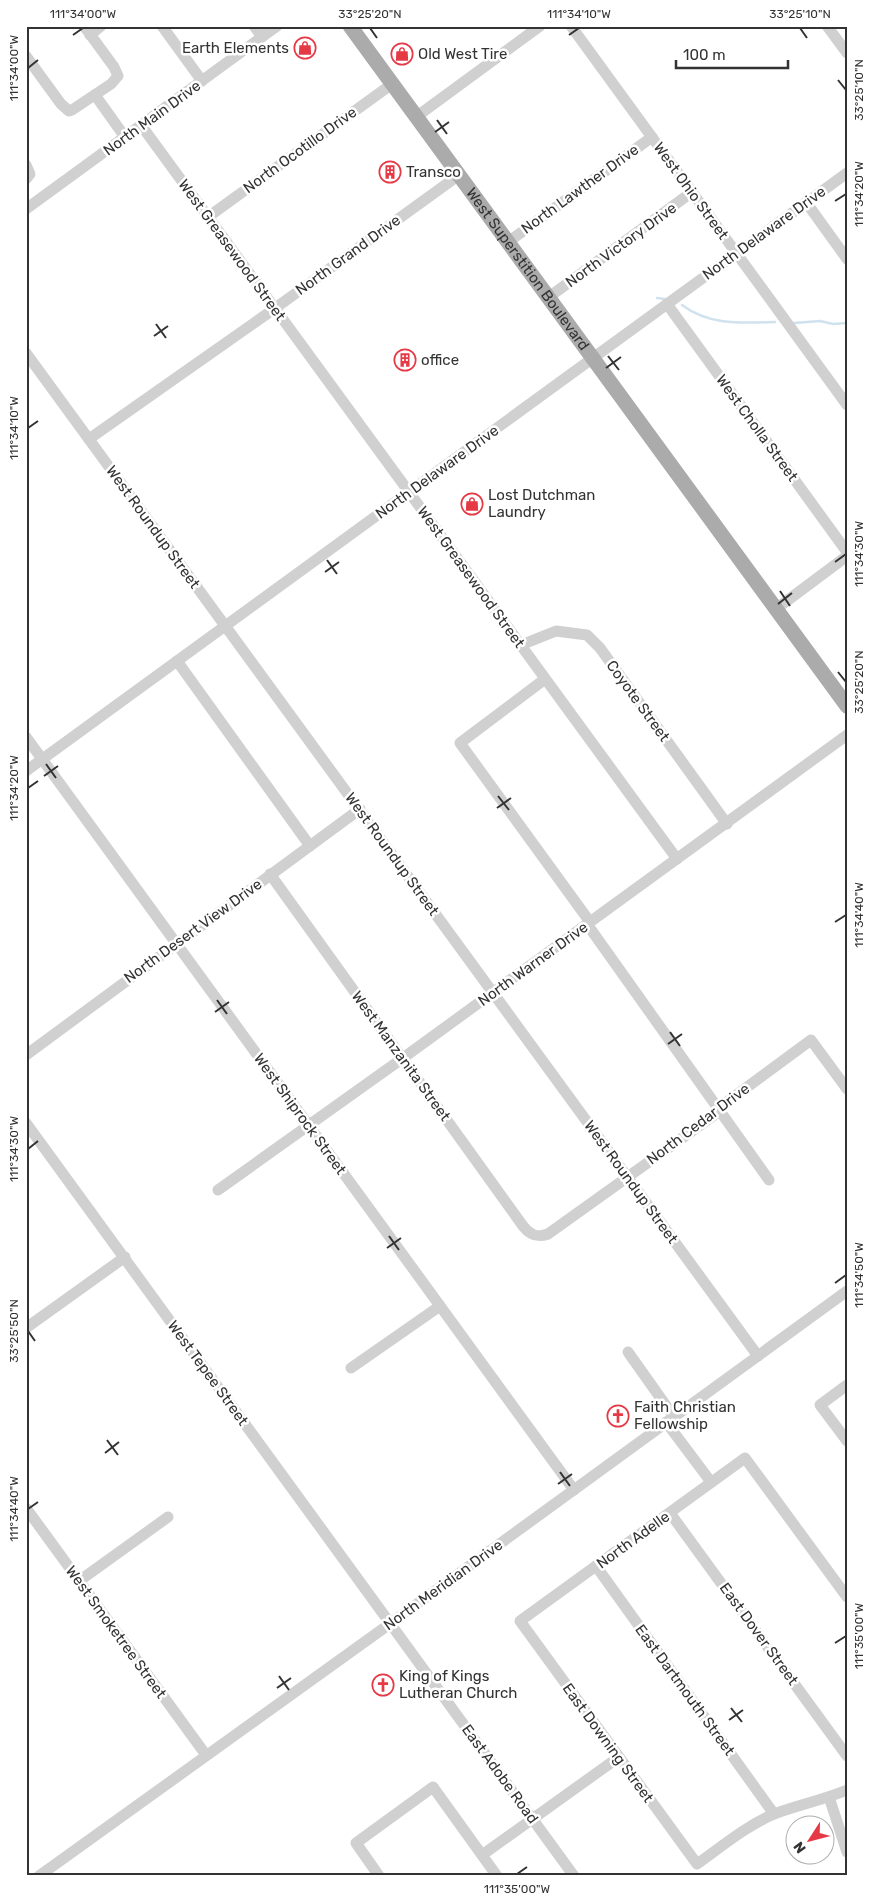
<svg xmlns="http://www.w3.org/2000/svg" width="873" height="1902" font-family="Rubik,sans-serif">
<rect width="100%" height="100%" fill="#fff"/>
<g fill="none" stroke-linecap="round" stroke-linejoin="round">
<g stroke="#cfe2ee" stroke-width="2.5">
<polyline points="657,298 665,299"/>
<path d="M682 305C710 326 742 323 775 322"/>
<polyline points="794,323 820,321 833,324 847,323"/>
</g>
<g stroke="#d0d0d0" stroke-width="11">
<polyline points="162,26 202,81"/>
<polyline points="254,26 262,37"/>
<polyline points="571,26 847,405"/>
<polyline points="827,26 847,53"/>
<polyline points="90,35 101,26"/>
<polyline points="26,56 61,104 69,111 72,110 111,84 118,76 114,67 84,26"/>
<polyline points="95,95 125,137"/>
<polyline points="416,117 540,26"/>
<polyline points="141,125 677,859"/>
<polyline points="26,165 30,174 26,179"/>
<polyline points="806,202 847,259"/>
<polyline points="26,209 277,26"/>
<polyline points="208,217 392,84"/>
<polyline points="508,242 652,137"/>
<polyline points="549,297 692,192"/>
<polyline points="667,304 847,552"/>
<polyline points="26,353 758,1356"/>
<polyline points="89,439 274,309 459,175"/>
<polyline points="776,609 847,556"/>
<polyline points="521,645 556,631 587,635 600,648 727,824"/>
<polyline points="177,661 310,846"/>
<polyline points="545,679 460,743 590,922"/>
<polyline points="26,737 574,1490"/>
<polyline points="26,771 847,173"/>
<path d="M270 874 523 1226C530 1235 537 1238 548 1234L713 1116 727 1102 811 1040 847 1089"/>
<polyline points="587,924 769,1180"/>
<polyline points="26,1055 360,809"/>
<polyline points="26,1123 574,1876"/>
<polyline points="218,1190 403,1058 847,735"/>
<polyline points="26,1328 125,1257"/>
<polyline points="628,1352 674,1417"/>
<polyline points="351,1368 440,1306"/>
<polyline points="847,1385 820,1405 847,1441"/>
<polyline points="666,1422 711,1482"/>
<polyline points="26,1508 206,1755"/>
<polyline points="670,1513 847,1756"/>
<polyline points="596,1566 774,1814"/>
<polyline points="79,1581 168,1517"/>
<path d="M847 1597 745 1458 520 1621 697 1864C721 1847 746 1826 774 1814 798 1805 823 1800 847 1790"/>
<polyline points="829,1797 847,1852"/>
<polyline points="482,1855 619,1757"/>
<polyline points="39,1876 391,1623 847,1291"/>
<polyline points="379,1876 356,1843 433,1787 497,1876"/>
</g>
<path stroke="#ababab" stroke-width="15" id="s1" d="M350 26 847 706"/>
</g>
<path fill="none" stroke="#333" stroke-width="2" d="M370 28 377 38M800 28 807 38M73 35 83 28M569 35 579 28M28 68 38 60M838 80 846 90M437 120 447 134M435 132 449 122M835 201 846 194M156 324 166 338M154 336 168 326M608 356 619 370M606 368 621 357M28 428 38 421M327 560 337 574M835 562 846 554M325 572 339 562M780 591 790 606M778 604 792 593M838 672 846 682M46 764 56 778M44 776 58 766M28 788 38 781M498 796 509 810M497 808 511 798M835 922 846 915M217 1000 227 1014M215 1012 229 1002M670 1032 680 1046M668 1044 682 1034M28 1149 38 1141M389 1236 399 1250M387 1248 401 1238M835 1283 846 1275M28 1331 35 1341M107 1440 118 1455M105 1453 119 1442M560 1472 570 1486M558 1484 572 1474M28 1509 38 1502M835 1643 846 1636M279 1676 289 1690M277 1688 291 1678M731 1708 742 1722M729 1720 743 1710M517 1874 527 1867"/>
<defs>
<g id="shop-ring" transform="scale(1.125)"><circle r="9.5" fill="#fff" stroke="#e63946" stroke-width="1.5"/><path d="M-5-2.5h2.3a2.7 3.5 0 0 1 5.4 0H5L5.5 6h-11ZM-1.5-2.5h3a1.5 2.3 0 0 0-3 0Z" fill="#e63946"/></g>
<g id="building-ring" transform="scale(1.125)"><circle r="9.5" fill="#fff" stroke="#e63946" stroke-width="1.5"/><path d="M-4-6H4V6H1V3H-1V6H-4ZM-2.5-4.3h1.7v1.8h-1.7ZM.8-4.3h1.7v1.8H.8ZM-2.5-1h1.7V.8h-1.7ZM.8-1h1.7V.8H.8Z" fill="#e63946"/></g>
<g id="church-ring" transform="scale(1.125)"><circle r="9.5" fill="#fff" stroke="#e63946" stroke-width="1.5"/><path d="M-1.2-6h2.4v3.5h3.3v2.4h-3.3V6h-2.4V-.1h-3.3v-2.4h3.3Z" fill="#e63946"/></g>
</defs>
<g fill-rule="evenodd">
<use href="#shop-ring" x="305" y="48"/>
<use href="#shop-ring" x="402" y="54"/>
<use href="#building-ring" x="390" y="172"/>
<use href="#building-ring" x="405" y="360"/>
<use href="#shop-ring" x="472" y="504"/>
<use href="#church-ring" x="618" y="1416"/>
<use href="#church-ring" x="383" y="1685"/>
</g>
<g text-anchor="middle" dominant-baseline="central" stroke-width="5" stroke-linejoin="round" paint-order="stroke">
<g font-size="15" fill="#333" stroke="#fff" text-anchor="start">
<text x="289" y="48" text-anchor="end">Earth Elements</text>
<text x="418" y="54">Old West Tire</text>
<text x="406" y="172">Transco</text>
<text x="421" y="360">office</text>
<text x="488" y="495">Lost Dutchman<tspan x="488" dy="17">Laundry</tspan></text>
<text x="634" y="1407">Faith Christian<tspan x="634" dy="17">Fellowship</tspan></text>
<text x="399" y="1676">King of Kings<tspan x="399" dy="17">Lutheran Church</tspan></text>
</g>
<g font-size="15" fill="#333" stroke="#fff">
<text transform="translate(152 118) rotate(-36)">North Main Drive</text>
<text transform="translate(300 150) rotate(-36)">North Ocotillo Drive</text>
<text transform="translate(580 189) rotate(-36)">North Lawther Drive</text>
<text transform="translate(691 191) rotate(54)">West Ohio Street</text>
<text transform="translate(764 233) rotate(-36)">North Delaware Drive</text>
<text transform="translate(621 245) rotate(-36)">North Victory Drive</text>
<text transform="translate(232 250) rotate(54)">West Greasewood Street</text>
<text transform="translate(348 255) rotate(-36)">North Grand Drive</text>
<text stroke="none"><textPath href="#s1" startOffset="301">West Superstition Boulevard</textPath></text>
<text transform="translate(757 428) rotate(54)">West Cholla Street</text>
<text transform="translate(437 472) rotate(-36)">North Delaware Drive</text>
<text transform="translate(153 527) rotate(54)">West Roundup Street</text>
<text transform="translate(471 577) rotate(54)">West Greasewood Street</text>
<text transform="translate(638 701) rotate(54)">Coyote Street</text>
<text transform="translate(392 854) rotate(54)">West Roundup Street</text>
<text transform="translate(193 931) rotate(-36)">North Desert View Drive</text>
<text transform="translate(533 964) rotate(-36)">North Warner Drive</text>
<text transform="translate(401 1056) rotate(54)">West Manzanita Street</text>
<text transform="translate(300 1114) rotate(54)">West Shiprock Street</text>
<text transform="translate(698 1124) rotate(-37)">North Cedar Drive</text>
<text transform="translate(631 1182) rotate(54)">West Roundup Street</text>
<text transform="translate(208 1373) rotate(54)">West Tepee Street</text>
<text transform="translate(633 1540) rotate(-36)">North Adelle</text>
<text transform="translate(443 1585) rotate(-36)">North Meridian Drive</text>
<text transform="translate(116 1632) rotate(54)">West Smoketree Street</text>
<text transform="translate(759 1634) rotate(54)">East Dover Street</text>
<text transform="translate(685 1690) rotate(54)">East Dartmouth Street</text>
<text transform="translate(608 1743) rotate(54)">East Downing Street</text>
<text transform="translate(500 1774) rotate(54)">East Adobe Road</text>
</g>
</g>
<rect width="873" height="1902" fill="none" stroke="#ffffff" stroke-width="55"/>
<g transform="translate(810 1840) rotate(234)"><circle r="24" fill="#ffffff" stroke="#adadad"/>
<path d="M0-4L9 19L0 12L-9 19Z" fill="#e63946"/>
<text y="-8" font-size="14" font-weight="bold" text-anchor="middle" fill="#333333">N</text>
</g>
<path d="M676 60v8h112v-8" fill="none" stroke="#333333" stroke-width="2.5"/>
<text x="683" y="60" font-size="15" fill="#333333" stroke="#ffffff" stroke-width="4" paint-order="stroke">100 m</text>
<rect x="28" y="28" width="818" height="1846" fill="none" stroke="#333" stroke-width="2"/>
<g font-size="12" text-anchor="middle" fill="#333">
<text x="83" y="18">111°34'00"W</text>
<text x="370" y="18">33°25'20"N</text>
<text x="579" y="18">111°34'10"W</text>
<text x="800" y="18">33°25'10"N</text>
<text transform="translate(14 68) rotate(-90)" y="4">111°34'00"W</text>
<text transform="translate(859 90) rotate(-90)" y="4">33°25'10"N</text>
<text transform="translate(859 194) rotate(-90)" y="4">111°34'20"W</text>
<text transform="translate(14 428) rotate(-90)" y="4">111°34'10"W</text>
<text transform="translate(859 554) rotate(-90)" y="4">111°34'30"W</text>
<text transform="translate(859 682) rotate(-90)" y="4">33°25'20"N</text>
<text transform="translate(14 788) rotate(-90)" y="4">111°34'20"W</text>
<text transform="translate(859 915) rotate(-90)" y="4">111°34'40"W</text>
<text transform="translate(14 1149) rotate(-90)" y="4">111°34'30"W</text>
<text transform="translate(859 1275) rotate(-90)" y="4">111°34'50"W</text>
<text transform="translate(14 1331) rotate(-90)" y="4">33°25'50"N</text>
<text transform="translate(14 1509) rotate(-90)" y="4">111°34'40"W</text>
<text transform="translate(859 1636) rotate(-90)" y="4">111°35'00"W</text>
<text x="517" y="1893">111°35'00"W</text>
</g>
</svg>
